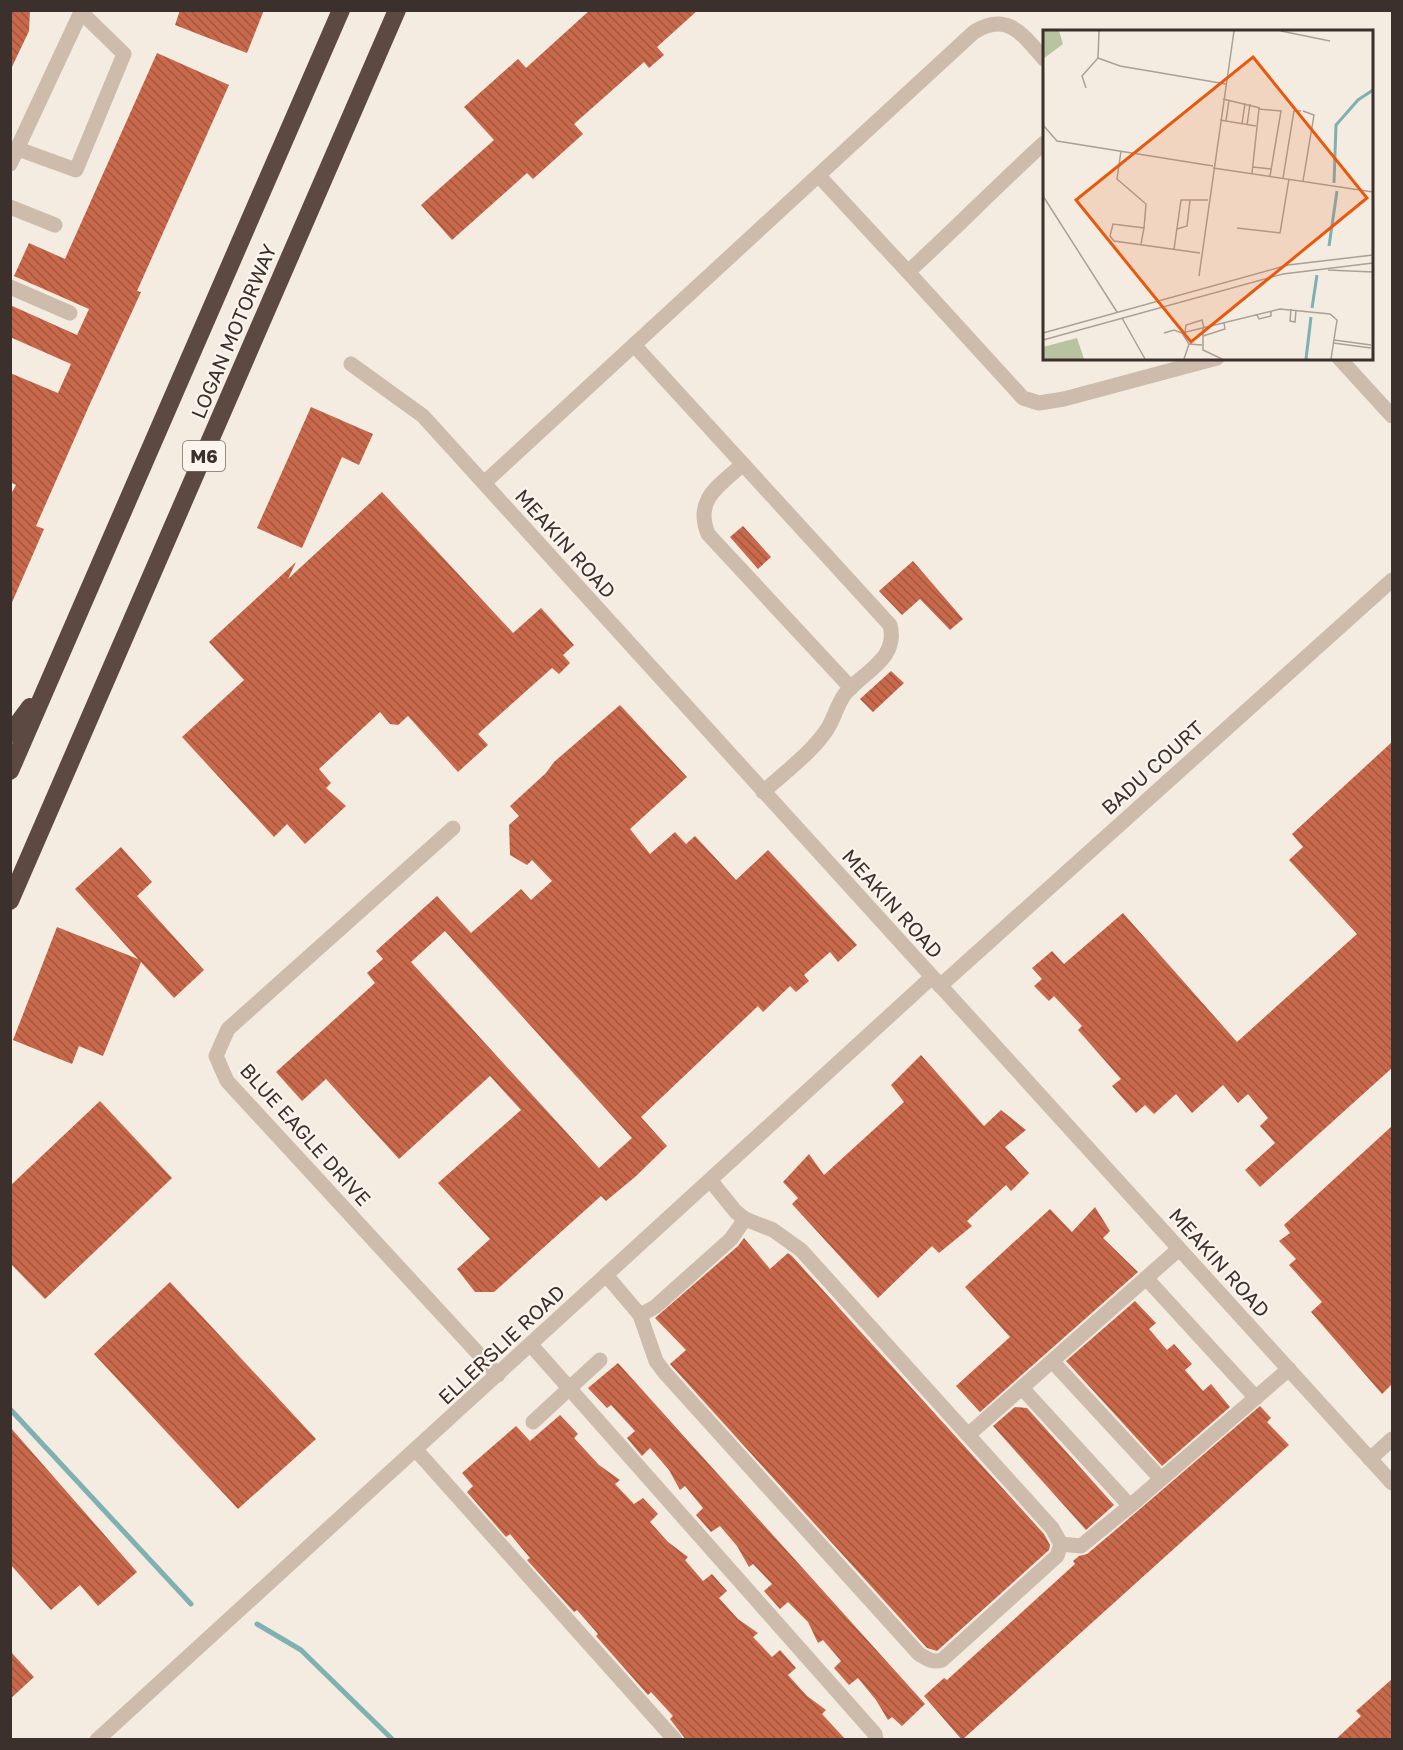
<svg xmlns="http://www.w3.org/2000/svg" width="1403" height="1750" font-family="'Golos Text',sans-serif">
<defs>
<pattern id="building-back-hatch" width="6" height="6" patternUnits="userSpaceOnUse" patternTransform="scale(1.5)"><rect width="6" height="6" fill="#c8694b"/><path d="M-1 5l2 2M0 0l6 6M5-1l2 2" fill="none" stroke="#a4573f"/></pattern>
</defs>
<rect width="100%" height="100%" fill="#f4ebe1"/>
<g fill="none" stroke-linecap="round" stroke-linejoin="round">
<g stroke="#7fb0b2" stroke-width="5">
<polyline points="10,1409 191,1604"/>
<polyline points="257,1624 301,1650 393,1740"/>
</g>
</g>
<g fill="url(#building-back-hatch)" fill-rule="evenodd">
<polygon points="10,10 30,10 29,31 10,71"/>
<polygon points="180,10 264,10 247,53 175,25"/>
<polygon points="590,10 698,10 657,47 664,55 649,68 644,62 574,124 583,134 533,179 527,173 452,240 421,205 494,140 464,107 518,59 526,68"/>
<polygon points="157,53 229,85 137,291 141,292 89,406 36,526 44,529 10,607 10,496 16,485 10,482 10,373 58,393 71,364 10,337 10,305 77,335 89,309 14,276 29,243 65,259"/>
<polygon points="311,407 373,434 359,465 342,457 302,548 257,528"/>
<polygon points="382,492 513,633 541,608 574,645 563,655 570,663 559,674 552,668 478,734 488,745 458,772 408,716 398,725 390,724 380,712 319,769 331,783 326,788 346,806 305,844 287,824 274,837 182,737 244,680 209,642 296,562 288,579"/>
<polygon points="743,526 771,557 758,569 730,537"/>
<polygon points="913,561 963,619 950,630 920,599 902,615 879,591"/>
<polygon points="891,671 904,683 873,712 860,699"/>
<path d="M620 705 687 777 630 829 650 854 675 832 686 844 695 836 736 880 768 850 857 945 838 962 830 952 804 975 809 981 796 992 790 986 763 1012 758 1006 641 1117 667 1146 635 1177 606 1201 601 1196 494 1292H475L457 1269 490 1239 438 1183 521 1110 490 1076 399 1159 326 1079 302 1101 276 1072 375 983 367 973 383 959 376 951 437 896 471 933 521 889 531 900 552 881 532 860 527 865 510 855 509 825 519 816 510 806 546 773 554 762ZM445 931 632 1138 599 1168 411 962Z"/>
<polygon points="1392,742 1392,1068 1260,1187 1245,1170 1275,1143 1260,1126 1268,1118 1248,1094 1238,1103 1223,1085 1192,1113 1176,1094 1154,1114 1145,1105 1136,1113 1112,1086 1121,1079 1078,1030 1082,1026 1054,996 1049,1001 1034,986 1042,979 1032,968 1052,951 1064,964 1123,913 1237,1042 1357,934 1289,860 1303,847 1292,834"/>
<polygon points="121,847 152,882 137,896 204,970 174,998 141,962 103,1056 79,1046 72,1064 13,1040 57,927 138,959 75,889"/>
<polygon points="921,1055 984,1126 1001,1110 1026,1130 1005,1147 1029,1173 1011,1191 1006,1185 967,1221 972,1226 939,1253 932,1246 878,1298 792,1204 798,1198 783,1182 809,1154 824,1175 904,1102 891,1085"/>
<polygon points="100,1101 172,1178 45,1299 10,1263 10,1186"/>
<polygon points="1392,1126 1392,1384 1382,1394 1311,1312 1322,1302 1289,1265 1296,1259 1279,1241 1290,1233 1284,1225"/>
<polygon points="1095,1207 1110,1231 1103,1238 1138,1272 980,1412 956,1386 1010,1337 965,1287 1050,1209 1072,1232"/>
<polygon points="744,1238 770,1269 788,1253 792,1256 1044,1534 1050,1545 1049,1550 937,1651 927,1648 670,1364 686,1350 655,1318 738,1246"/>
<polygon points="170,1282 316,1439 238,1509 94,1354"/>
<polygon points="1135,1301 1156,1323 1149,1329 1167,1350 1174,1344 1192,1364 1185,1370 1203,1391 1211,1384 1230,1407 1162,1466 1066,1361"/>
<polygon points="618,1363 925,1704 902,1726 892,1717 888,1720 876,1700 858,1678 849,1685 834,1668 841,1661 823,1640 818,1643 808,1622 788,1602 780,1609 764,1591 772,1584 753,1564 749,1567 737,1546 720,1526 711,1532 696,1515 703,1508 685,1486 680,1490 669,1470 650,1448 642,1456 627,1438 635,1431 611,1405 607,1408 588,1388"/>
<polygon points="1260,1406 1271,1418 1267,1422 1289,1445 962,1740 924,1696 944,1678 947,1680 1075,1564 1073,1561 1079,1556 1087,1554 1112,1533"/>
<polygon points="1015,1407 1027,1408 1114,1505 1086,1530 993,1426"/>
<polygon points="560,1415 578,1434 574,1438 599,1465 620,1480 615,1484 634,1504 643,1498 658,1514 650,1522 668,1542 688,1557 685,1560 703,1581 712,1574 727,1591 719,1598 738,1619 758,1633 753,1637 772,1657 780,1650 796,1668 788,1675 807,1696 826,1710 822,1714 846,1740 686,1740 670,1719 673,1716 651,1692 648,1695 596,1636 598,1634 577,1610 574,1612 527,1560 530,1558 510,1534 506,1537 467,1492 473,1486 462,1473 516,1426 530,1441"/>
<polygon points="10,1427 137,1572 98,1606 80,1585 51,1610 10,1564"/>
<polygon points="10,1651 34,1677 10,1699"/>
<polygon points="1392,1679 1392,1740 1335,1740 1361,1716 1356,1711"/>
</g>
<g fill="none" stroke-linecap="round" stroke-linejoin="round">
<g stroke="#cdbbac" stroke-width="15">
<polyline points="18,149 76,170 124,54 81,12"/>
<polyline points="10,164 82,10"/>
<path d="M819 176 908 272C954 230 998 185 1044 143"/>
<polyline points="10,207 55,225"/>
<polyline points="908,272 1023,398 1039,403 1064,399 1217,358"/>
<polyline points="10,287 70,313"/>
<path d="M634 345 890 625C899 659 863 672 845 694 837 704 834 720 826 731 810 754 784 773 763 792"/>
<polyline points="1339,358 1392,416"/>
<polyline points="351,364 423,416 1392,1483"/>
<path d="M743 464C719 486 694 499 708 534L851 688"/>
<path d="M484 483 974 32C1008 11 1023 35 1044 59"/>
<polyline points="453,828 228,1029 216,1056 227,1081 498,1375"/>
<polyline points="940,986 1392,580"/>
<path d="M606 1275 640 1315 656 1361 665 1373 919 1654C928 1659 932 1663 942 1660L1057 1556 1061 1544 1052 1528 801 1250 773 1230 745 1219 736 1212 710 1180"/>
<polyline points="1146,1278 1256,1398"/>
<polyline points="640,1315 655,1307 721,1248 731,1239 745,1219"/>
<polyline points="531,1345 875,1734 876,1740"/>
<polyline points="1052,1361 1161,1479"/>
<polyline points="1022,1388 1130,1506"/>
<polyline points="533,1422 600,1360"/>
<polyline points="968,1435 1179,1249"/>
<polyline points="416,1450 675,1740"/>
<polyline points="1370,1459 1392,1439"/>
<polyline points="1061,1544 1081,1546 1130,1506 1289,1369"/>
<polyline points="97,1740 932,977"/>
</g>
<g stroke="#5c4a42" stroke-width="18">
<polyline points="10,734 30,707"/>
<polyline points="10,771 341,10"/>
<polyline points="10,901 397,10"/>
</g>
</g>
<g text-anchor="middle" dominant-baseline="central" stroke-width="4.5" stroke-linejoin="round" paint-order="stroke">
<rect fill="#fbf5ee" stroke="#756b66" stroke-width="1.5" x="183" y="441" width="42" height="30" rx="4.5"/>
<g font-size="18" font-weight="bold" fill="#3b302b">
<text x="204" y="456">M6</text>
</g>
<g font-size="20" fill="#3b302b" stroke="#fbf5ee">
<text transform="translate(233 331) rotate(-67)">LOGAN MOTORWAY</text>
<text transform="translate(566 543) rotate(48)">MEAKIN ROAD</text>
<text transform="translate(1152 767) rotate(-42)">BADU COURT</text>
<text transform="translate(893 903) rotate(48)">MEAKIN ROAD</text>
<text transform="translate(306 1134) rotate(48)">BLUE EAGLE DRIVE</text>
<text transform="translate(1220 1262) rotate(48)">MEAKIN ROAD</text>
<text transform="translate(501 1344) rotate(-43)">ELLERSLIE ROAD</text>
</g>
</g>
<g transform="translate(1043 30)">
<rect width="330" height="330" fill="#f4ebe1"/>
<path d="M34 308 41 329H0V317Z" fill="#b8c4a0"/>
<path d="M0 1H16L20 14 0 29Z" fill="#b8c4a0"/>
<path fill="none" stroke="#7fb0b2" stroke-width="3" d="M291 153 293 95 315 70 330 60M286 216 294 161M269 278 274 245M263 329 268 287"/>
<path fill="none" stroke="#aaa098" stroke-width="1.5" d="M238 1 287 11M55 28 77 36 183 54M43 58 39 46 55 28 56 1M180 69 217 78M260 81 271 85 260 151M177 90 213 96M183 91 186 70M199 94 202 73M0 95 14 111 170 136M204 95 207 74M78 121 74 149 103 174 101 198M210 137 228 139M170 138 330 162M209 143 216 79 238 81 227 146M240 148 251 81H258M0 166 74 282M194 198 237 203 246 149M134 199 144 196 147 170M98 214 101 198 70 194 67 206 71 211 157 223M131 219 138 170H165M285 240 330 242M156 246 191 1M248 279 247 291 252 292 253 280M214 285 216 289 228 286V281M79 288 102 329M160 298V320L179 329M142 302 143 295 159 290 161 298M0 303 245 235 330 225M121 303 131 300 139 303 146 314M139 303 237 279 287 284 294 290 288 329M160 306 182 299 181 293M0 310 240 244 330 233M291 310 328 315M290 313 328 318M141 329 146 314 159 315"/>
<path fill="#e8590c" fill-opacity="0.15" stroke="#e8590c" stroke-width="3" d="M210 27 324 168 148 312 33 170Z"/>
<rect width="330" height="330" fill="none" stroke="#3b302b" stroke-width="3"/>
</g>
<rect width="1403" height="1750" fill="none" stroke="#3b302b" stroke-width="24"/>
</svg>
